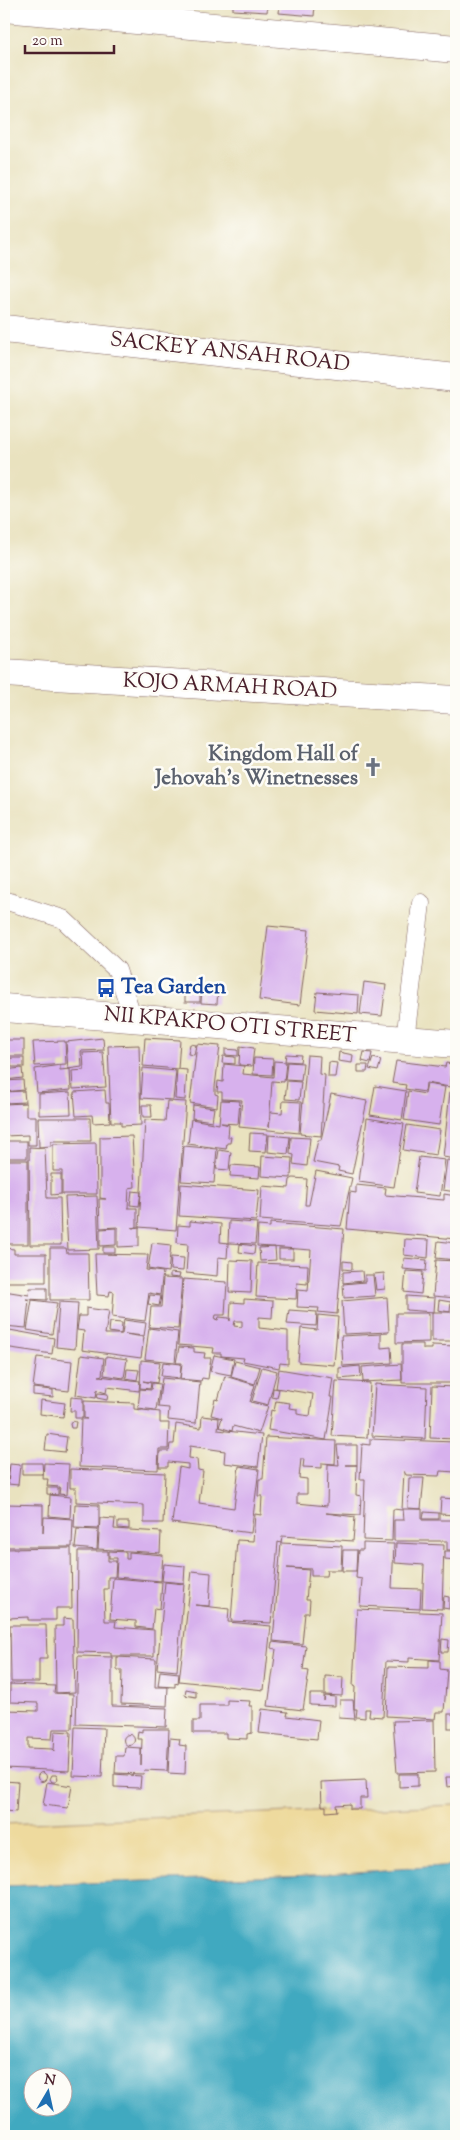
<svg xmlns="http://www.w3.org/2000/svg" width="460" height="2140" font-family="'Sorts Mill Goudy',serif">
<rect width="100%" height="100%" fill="#fdfcf7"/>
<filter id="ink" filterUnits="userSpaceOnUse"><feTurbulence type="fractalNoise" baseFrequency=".02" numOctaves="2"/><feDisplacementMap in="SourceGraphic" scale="10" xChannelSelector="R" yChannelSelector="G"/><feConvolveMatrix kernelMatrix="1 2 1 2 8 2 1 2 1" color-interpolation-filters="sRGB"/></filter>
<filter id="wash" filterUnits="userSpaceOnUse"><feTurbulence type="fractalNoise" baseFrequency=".0096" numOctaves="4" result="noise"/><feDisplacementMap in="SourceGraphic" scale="20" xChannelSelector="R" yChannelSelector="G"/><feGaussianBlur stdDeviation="1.12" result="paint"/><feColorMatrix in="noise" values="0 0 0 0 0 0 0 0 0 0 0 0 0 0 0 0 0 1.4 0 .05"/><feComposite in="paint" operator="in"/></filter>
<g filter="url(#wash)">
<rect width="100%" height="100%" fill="#e9e2bf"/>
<polygon fill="#eeda9e" stroke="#9c7c64" points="456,1805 456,1865 314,1875 4,1886 4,1824"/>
<path fill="#40a9c0" stroke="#456476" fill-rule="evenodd" d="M456 1865V2136H4V1886L314 1875ZM32 2078H62V2108H32Z"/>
<g id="blocks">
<g fill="#d7b1ed" fill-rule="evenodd">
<polygon points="233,4 268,4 267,12 233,10"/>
<polygon points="280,4 315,4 314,16 279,13"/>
<polygon points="268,926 309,930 300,1005 259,1000"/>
<polygon points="364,982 386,985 382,1016 360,1014"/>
<rect x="185" y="986" width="15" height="16"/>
<polygon points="202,987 218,988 217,1004 201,1003"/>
<polygon points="317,992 359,995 358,1014 315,1010"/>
<polygon points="103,1038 104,1050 81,1051 82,1067 68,1069 66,1042"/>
<polygon points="145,1038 180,1040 178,1069 143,1066"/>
<rect x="6" y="1040" width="18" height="16"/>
<polygon points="65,1041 66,1064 35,1066 33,1042"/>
<polygon points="190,1044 196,1045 194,1055 188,1054"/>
<polygon points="197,1044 220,1046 215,1087 215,1094 218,1095 217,1107 190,1103"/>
<polygon points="139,1045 141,1125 121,1126 121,1122 111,1122 108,1046"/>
<polygon points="240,1046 254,1048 252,1066 239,1065"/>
<polygon points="225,1049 238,1050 238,1056 225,1055"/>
<polygon points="103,1052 106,1087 73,1089 72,1071 84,1070 83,1053"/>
<polygon points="339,1052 353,1055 352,1063 338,1061"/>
<polygon points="364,1052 372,1053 370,1063 362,1061"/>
<polygon points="286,1054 301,1055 300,1062 285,1061"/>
<polygon points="307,1055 320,1056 319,1074 325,1075 321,1136 300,1134"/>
<polygon points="223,1056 235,1057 235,1064 222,1063"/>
<rect x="4" y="1058" width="6" height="9"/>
<rect x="11" y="1058" width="13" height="9"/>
<polygon points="254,1058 273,1059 272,1075 253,1074"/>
<polygon points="373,1058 381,1060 378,1071 369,1069"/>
<polygon points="274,1061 286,1062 284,1082 272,1081 269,1127 271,1112 282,1113 283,1101 301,1102 299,1133 239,1127 242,1100 222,1099 222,1092 217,1092 218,1081 223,1082 224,1064 244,1066 243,1074 273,1077"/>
<polygon points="396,1061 445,1067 446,1063 453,1064 450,1087 426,1083 425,1092 405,1089 406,1085 392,1083"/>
<polygon points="287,1062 303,1063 301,1081 285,1080"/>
<polygon points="329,1062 337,1063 335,1077 328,1077"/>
<polygon points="60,1065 60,1070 70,1069 71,1090 37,1093 35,1069"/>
<polygon points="358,1065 368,1065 367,1072 358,1072"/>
<polygon points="22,1068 23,1078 4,1080 4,1070"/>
<polygon points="143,1068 176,1071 173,1100 141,1098"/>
<polygon points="177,1069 187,1070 185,1100 175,1099"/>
<polygon points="23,1080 24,1090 4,1092 4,1081"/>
<polygon points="287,1081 301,1082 299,1100 285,1099"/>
<polygon points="427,1084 445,1087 439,1125 404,1120 408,1091 425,1094"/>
<polygon points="375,1086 406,1091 402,1120 370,1115"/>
<polygon points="105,1090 106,1103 109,1103 110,1122 93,1123 92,1115 76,1116 74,1092"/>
<polygon points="24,1091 25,1102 4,1103 4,1092"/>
<polygon points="70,1092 71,1114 39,1115 39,1094"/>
<polygon points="450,1092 456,1092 456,1159 443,1157"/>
<polygon points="331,1094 367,1101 352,1174 338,1171 339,1167 313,1162 318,1140 321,1140"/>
<polygon points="221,1100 240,1101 238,1124 221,1123 229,1125 228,1137 231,1137 230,1143 227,1143 226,1149 188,1144 191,1119 219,1124"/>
<polygon points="167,1101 186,1102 176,1230 139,1227 145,1120 165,1121"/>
<polygon points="26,1103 26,1116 36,1116 36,1145 28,1145 28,1135 4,1136 4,1104"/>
<polygon points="142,1105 151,1105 152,1117 143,1117"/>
<polygon points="193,1105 214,1108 212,1121 192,1118"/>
<polygon points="38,1118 90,1118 91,1141 51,1141 51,1146 39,1147"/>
<polygon points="367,1118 404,1124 394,1187 359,1182"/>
<polygon points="407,1125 440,1130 436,1155 403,1150"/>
<polygon points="250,1133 268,1134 266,1152 249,1151"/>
<polygon points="269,1135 290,1137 288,1154 268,1152"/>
<polygon points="132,1136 135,1187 129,1188 128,1208 137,1208 137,1227 132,1228 139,1227 139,1246 118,1247 118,1227 100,1228 99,1199 106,1199 100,1198 100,1137"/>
<polygon points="291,1137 310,1138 307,1166 293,1164 294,1155 290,1154"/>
<rect x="4" y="1141" width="23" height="17"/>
<polygon points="96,1143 97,1194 62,1194 62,1171 53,1171 53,1144"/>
<polygon points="184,1146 217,1149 214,1183 181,1181"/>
<polygon points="29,1147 45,1148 47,1198 60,1198 61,1245 30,1245"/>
<polygon points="219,1150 231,1152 229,1170 216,1169"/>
<polygon points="262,1156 292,1158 291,1178 261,1176"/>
<polygon points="419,1157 445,1160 440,1196 414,1193"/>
<rect x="4" y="1160" width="24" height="84"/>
<polygon points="447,1160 456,1161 456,1192 443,1190"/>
<polygon points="231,1165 260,1167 259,1178 230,1176"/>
<polygon points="316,1171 352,1178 341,1226 260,1220 262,1186 289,1188 290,1180 293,1178 307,1179 305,1205 309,1205"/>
<polygon points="51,1174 61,1174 61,1194 51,1195"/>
<polygon points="181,1184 259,1190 256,1221 179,1216"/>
<polygon points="356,1185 386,1188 385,1195 444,1200 444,1194 456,1196 456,1239 347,1229 350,1192 356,1193"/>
<polygon points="132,1191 141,1192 139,1206 130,1205"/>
<polygon points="97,1196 99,1249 68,1250 65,1197"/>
<polygon points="190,1221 221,1224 220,1242 228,1243 227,1258 218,1257 217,1276 186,1273 188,1244 177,1243 178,1225 190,1226"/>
<polygon points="229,1221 257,1223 255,1244 228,1243"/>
<polygon points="270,1223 344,1229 337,1314 318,1312 319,1308 297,1307 298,1290 308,1291 311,1250 257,1246 258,1226 270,1227"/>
<polygon points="116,1228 116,1245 100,1246 100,1229"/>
<polygon points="405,1239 429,1240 428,1258 404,1255"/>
<polygon points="438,1241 456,1243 456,1260 436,1258"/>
<polygon points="152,1243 171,1245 168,1272 148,1269"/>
<polygon points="240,1244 255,1246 254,1254 239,1252"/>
<rect x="103" y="1247" width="12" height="6"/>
<polygon points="275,1247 276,1260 260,1261 259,1248"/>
<polygon points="4,1248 14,1249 14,1254 46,1254 46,1282 4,1282"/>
<polygon points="50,1248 66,1248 67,1253 88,1253 89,1300 50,1300"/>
<rect x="279" y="1249" width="14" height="10"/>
<polygon points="95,1254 148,1255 146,1270 163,1272 160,1295 149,1293 145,1321 112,1317 114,1292 110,1291 109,1296 97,1295"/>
<polygon points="171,1257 184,1258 183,1271 170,1270"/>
<polygon points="404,1258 427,1260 426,1271 403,1269"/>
<polygon points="230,1260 252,1261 251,1293 229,1292"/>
<polygon points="436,1260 456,1261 456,1298 433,1296"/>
<polygon points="343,1261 352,1262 352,1270 343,1269"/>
<polygon points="258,1263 308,1265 307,1284 297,1283 296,1299 256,1297"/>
<polygon points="362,1271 363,1281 343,1283 343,1272"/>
<polygon points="406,1271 423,1272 421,1294 404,1292"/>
<polygon points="170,1273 180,1274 179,1278 170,1277"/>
<polygon points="384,1273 385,1289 376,1290 374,1274"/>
<polygon points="365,1275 373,1275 375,1296 344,1298 343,1284 365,1282"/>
<polygon points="163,1278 182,1279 178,1329 149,1327 151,1307 161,1307"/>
<path d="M183 1279 227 1282 225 1315H216L215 1319 218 1320 219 1317 229 1318 230 1321 231 1302 244 1303V1299L273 1301 272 1318 259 1317V1328L288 1331V1364L280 1363 279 1368 243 1361 244 1358 221 1356V1353H213L214 1348 178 1345ZM235 1321H242V1327L234 1326Z"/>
<polygon points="30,1288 47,1288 47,1300 26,1299 29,1300 26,1328 4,1326 4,1291 29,1295"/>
<polygon points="150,1295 161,1296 159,1306 148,1304"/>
<polygon points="406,1296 435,1298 434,1312 406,1310"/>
<polygon points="387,1297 389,1332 344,1334 342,1301"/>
<polygon points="32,1300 57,1303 52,1334 27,1330"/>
<polygon points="439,1300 451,1302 450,1312 438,1310"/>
<polygon points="59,1302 78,1303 75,1349 56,1347"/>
<polygon points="86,1308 109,1311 105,1334 122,1334 124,1320 146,1323 144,1336 125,1334 144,1337 141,1358 82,1350 84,1331 77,1330 79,1316 86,1316"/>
<polygon points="289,1310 317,1312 316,1326 287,1324"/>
<rect x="432" y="1312" width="24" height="29"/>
<polygon points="396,1313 429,1313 429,1342 396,1343"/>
<polygon points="318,1315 338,1317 334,1365 298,1362 301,1328 317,1330"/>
<polygon points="110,1322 122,1323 121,1334 109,1332"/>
<polygon points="149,1328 178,1332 175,1362 145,1359"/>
<polygon points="4,1329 54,1338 52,1354 4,1347"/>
<polygon points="381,1334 381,1348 391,1347 392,1363 343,1366 341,1336"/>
<polygon points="402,1344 423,1344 423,1349 432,1349 432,1345 456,1346 456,1383 402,1383"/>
<polygon points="179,1347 194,1348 194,1352 205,1353 204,1358 211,1358 208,1379 202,1378 201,1381 180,1379 182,1363 176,1363"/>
<polygon points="81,1355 104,1358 102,1375 99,1376 140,1381 139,1391 107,1387 106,1393 97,1390 96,1398 76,1395"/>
<polygon points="214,1355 234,1359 231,1375 210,1371"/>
<polygon points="106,1356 127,1359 124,1378 104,1375"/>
<polygon points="37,1357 72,1361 69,1391 33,1387"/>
<polygon points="141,1360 160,1362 157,1383 143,1381 151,1383 150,1389 140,1388"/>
<polygon points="235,1361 260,1367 255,1384 231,1377"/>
<polygon points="163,1362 181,1364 180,1378 161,1376"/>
<polygon points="401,1364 402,1380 363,1382 362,1367"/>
<polygon points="360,1366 361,1377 339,1379 339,1368"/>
<polygon points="262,1367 277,1371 268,1405 252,1401"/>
<polygon points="127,1369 139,1370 137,1380 126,1378"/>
<polygon points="279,1369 333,1378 330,1397 333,1397 326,1440 268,1430 271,1410 274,1411 276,1401 290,1403 289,1408 297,1409 297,1414 310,1416 313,1394 276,1388"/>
<polygon points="225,1376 255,1385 250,1402 268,1406 259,1433 233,1426 232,1431 219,1427 222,1418 211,1415 215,1399 218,1400"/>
<polygon points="162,1378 200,1382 196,1423 168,1420 169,1408 158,1407"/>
<polygon points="336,1381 370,1383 367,1438 332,1436"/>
<polygon points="152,1383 160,1384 156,1410 138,1408 140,1389 151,1390"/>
<polygon points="375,1384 427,1387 425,1439 372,1436"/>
<polygon points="432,1386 456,1387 456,1439 430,1438"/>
<polygon points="33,1388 53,1390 53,1397 33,1395"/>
<polygon points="273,1388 279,1389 277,1398 272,1397"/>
<polygon points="98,1393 108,1394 107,1400 97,1398"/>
<polygon points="71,1397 83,1398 83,1418 75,1418 75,1411 70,1411"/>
<polygon points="41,1400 65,1403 63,1417 40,1414"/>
<polygon points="84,1401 134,1403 134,1409 160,1412 160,1423 169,1423 168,1449 159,1449 158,1470 79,1467 81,1419 87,1419 84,1418"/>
<polygon points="202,1416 219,1418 218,1430 262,1435 258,1467 224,1463 225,1451 190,1446 189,1458 197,1459 198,1470 203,1471 199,1503 234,1508 239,1466 259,1469 251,1533 172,1523 179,1467 188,1469 188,1464 168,1462 168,1467 159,1467 160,1451 169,1451 170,1444 174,1444 176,1424 201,1428"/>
<polygon points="72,1421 76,1422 75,1428 71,1428 70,1424"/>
<polygon points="47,1434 67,1437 65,1452 45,1450"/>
<polygon points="266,1437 336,1441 335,1464 322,1463 322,1468 303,1467 304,1459 301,1459 299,1478 307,1479 307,1494 297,1494 297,1503 327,1506 328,1464 339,1465 337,1445 357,1445 357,1465 346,1465 357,1465 356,1495 361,1496 360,1515 326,1513 355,1517 353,1541 282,1536 281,1543 278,1542 271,1623 231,1621 237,1540 253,1541 255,1514 261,1515 262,1496 258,1496 259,1479 263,1479"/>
<polygon points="370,1439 456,1442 456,1472 440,1471 439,1476 406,1475 404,1471 402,1510 393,1509 392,1541 363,1540 365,1479 360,1479 362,1444 370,1445"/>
<polygon points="22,1463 42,1463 43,1474 22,1474"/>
<polygon points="44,1463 69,1464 67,1495 59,1494 60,1487 47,1486 48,1479 43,1479"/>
<polygon points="10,1464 20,1465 18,1485 8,1484"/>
<polygon points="4,1466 9,1467 5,1505 4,1505"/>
<polygon points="70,1469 165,1473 163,1523 144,1523 144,1505 76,1502 76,1488 70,1488"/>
<polygon points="409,1478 424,1478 421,1509 408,1508"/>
<polygon points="47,1488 58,1488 58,1495 47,1494"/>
<polygon points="50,1495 71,1497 70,1518 49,1516"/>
<polygon points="441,1498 456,1499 456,1515 440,1514"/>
<polygon points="6,1504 43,1505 43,1533 44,1517 73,1519 72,1547 4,1547 4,1508 6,1508"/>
<polygon points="75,1504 99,1505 99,1529 74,1528"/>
<polygon points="403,1509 422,1509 422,1520 456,1520 456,1550 447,1550 447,1541 394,1541 394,1520 404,1520"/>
<polygon points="424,1512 439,1513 439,1519 423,1519"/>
<polygon points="100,1518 115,1519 114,1529 161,1532 160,1553 98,1549"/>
<polygon points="118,1522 129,1522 129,1529 118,1528"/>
<polygon points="77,1529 98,1530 97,1550 75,1548"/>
<polygon points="281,1543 342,1546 341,1570 327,1570 326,1576 311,1576 311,1569 287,1568 309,1570 306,1600 310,1600 309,1613 305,1613 302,1644 273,1641"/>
<polygon points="363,1543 394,1544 392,1588 421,1589 420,1609 360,1606 362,1579 356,1578 358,1550 363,1550"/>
<polygon points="396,1543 444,1545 442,1609 422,1608 424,1565 395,1563"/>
<polygon points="71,1548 72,1608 56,1608 56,1620 28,1620 28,1617 9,1618 9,1615 4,1615 4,1549"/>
<polygon points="343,1550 357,1550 356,1571 342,1571"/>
<polygon points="78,1551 108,1551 108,1561 116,1561 115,1577 108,1577 108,1589 104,1589 105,1621 116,1621 115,1627 154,1630 154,1656 111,1656 111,1653 77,1652"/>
<polygon points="109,1551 126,1552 126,1559 129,1559 129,1552 163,1555 161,1581 116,1577 117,1558 109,1558"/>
<polygon points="445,1551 456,1551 456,1560 445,1559"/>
<polygon points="164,1564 185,1566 184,1583 162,1581"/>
<polygon points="192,1571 211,1573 209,1606 195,1605 229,1609 228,1622 271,1626 264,1690 179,1681"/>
<rect x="452" y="1577" width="4" height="12"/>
<polygon points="113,1578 162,1582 160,1609 154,1608 152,1629 136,1627 136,1621 110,1619"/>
<polygon points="165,1582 184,1584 177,1671 157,1669"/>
<polygon points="444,1596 449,1597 449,1609 443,1608"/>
<polygon points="357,1609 442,1613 439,1660 409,1658 409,1662 386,1661 383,1717 369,1716 370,1709 365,1709 365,1718 356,1717 357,1709 354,1709 355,1687 353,1686"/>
<polygon points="63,1618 73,1619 75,1692 56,1693 55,1626 63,1626"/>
<polygon points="4,1625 7,1625 8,1679 4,1679"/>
<polygon points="10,1625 46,1625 47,1659 39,1659 39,1682 11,1682"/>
<polygon points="455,1630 456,1630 456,1658 453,1658"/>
<polygon points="442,1639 449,1640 448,1652 441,1652"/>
<polygon points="272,1642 306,1646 303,1670 309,1671 303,1710 268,1706 276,1649 271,1648"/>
<polygon points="78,1656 112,1657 112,1706 167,1708 166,1727 76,1724"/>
<polygon points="117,1657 156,1659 155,1687 168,1687 167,1706 121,1704 122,1670 117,1670"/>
<polygon points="454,1659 456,1660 456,1682 453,1682"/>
<polygon points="429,1660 440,1661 440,1669 447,1670 444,1712 436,1712 435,1719 386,1716 388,1667 429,1668"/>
<polygon points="160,1671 179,1673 178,1684 175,1683 175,1687 158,1686"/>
<polygon points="325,1676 343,1677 342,1696 325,1695"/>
<polygon points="4,1681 7,1681 8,1702 4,1702"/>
<polygon points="10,1684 55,1686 54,1693 73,1694 72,1729 53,1729 52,1739 28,1738 28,1748 52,1749 54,1751 55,1731 71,1732 69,1771 4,1768 6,1710 38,1711 38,1703 10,1702"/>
<polygon points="186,1689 196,1691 196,1697 185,1695"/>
<polygon points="310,1694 324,1694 324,1701 325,1696 335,1697 335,1706 310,1705"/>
<polygon points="227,1700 250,1701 249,1706 252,1706 252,1733 247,1734 247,1739 226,1738 226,1733 193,1733 193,1721 200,1721 200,1705 227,1705"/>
<polygon points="340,1700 353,1700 355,1719 339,1718"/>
<polygon points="262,1709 288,1712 287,1716 319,1720 317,1739 259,1733"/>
<rect x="448" y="1714" width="8" height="14"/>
<polygon points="434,1720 435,1772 397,1773 393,1721"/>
<polygon points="75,1727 104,1728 102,1777 73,1776"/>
<polygon points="142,1729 169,1729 167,1771 144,1770 143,1774 115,1773 116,1756 124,1756 125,1747 141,1748 141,1765 142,1739 137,1739 138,1731 142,1732"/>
<circle cx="129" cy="1740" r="5.5"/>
<polygon points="170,1738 180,1739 179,1745 186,1746 185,1774 168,1773"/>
<circle cx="42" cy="1777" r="4.5"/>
<polygon points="114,1774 141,1776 140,1788 114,1787"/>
<polygon points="399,1774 418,1774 418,1786 399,1787"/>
<polygon points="52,1775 56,1775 58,1778 56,1782 52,1782 50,1779"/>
<polygon points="446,1777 456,1777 456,1786 447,1787"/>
<polygon points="366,1780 367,1798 360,1798 360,1809 350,1809 350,1804 336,1805 337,1811 326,1812 326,1806 322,1806 321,1782"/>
<polygon points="4,1781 18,1782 16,1812 4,1811"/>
<polygon points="47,1782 72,1786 68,1808 43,1805"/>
</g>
</g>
</g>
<g filter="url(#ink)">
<use href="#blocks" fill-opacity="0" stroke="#82635f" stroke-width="1"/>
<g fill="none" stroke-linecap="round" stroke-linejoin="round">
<g stroke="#82635f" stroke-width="19">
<g id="lane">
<polyline points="4,900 63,919 117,970 133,1018"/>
<polyline points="405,1040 421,903"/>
</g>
</g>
<g stroke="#82635f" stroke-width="29">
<g id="street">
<polyline points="4,8 456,49"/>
<polyline points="4,329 456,378"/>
<polyline points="4,673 456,700"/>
</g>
</g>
<g stroke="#82635f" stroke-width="29">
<polyline id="secondary" points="4,1008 456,1044"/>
</g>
<use href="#lane" stroke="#fff" stroke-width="18"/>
<use href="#street" stroke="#fff" stroke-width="28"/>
<use href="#secondary" stroke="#fff" stroke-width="28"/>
</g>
</g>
<defs>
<g id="church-bare" transform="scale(1.5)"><path d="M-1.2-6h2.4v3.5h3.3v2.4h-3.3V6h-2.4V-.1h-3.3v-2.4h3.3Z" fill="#6b7280" stroke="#fdfcf7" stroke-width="2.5" paint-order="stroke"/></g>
<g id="bus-bare" transform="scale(1.5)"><path d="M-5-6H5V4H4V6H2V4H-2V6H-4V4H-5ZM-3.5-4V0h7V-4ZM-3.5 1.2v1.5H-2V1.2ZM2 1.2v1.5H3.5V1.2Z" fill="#1a4fb4" stroke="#fdfcf7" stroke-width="2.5" paint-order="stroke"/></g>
</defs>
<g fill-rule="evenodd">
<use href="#church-bare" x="373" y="767"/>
<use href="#bus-bare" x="106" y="988"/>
</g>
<g text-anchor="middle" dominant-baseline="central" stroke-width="5" stroke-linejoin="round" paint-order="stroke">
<g font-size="21" fill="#4a1f2b" stroke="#fdfcf7">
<text transform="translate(230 353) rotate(6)">SACKEY ANSAH ROAD</text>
<text transform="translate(230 687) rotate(3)">KOJO ARMAH ROAD</text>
<text transform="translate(230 1026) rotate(5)">NII KPAKPO OTI STREET</text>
</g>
<g font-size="21" font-weight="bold" fill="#5b616d" stroke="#fdfcf7" text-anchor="end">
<text x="358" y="755">Kingdom Hall of<tspan x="358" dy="24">Jehovah's Winetnesses</tspan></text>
</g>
<g font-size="21" font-weight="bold" fill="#164399" stroke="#fdfcf7" text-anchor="start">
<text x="121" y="988">Tea Garden</text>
</g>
</g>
<rect width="460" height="2140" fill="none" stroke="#fdfcf7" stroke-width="20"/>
<g transform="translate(48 2092) rotate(9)"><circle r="24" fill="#fdfcf7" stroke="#b5a4a5"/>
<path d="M0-4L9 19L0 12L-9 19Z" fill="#1f6fb2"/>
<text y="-8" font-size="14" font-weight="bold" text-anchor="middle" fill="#4a1f2b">N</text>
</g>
<path d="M25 45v8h89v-8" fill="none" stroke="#4a1f2b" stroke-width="2.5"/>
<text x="32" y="45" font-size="15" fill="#4a1f2b" stroke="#fdfcf7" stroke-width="4" paint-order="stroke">20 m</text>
</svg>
